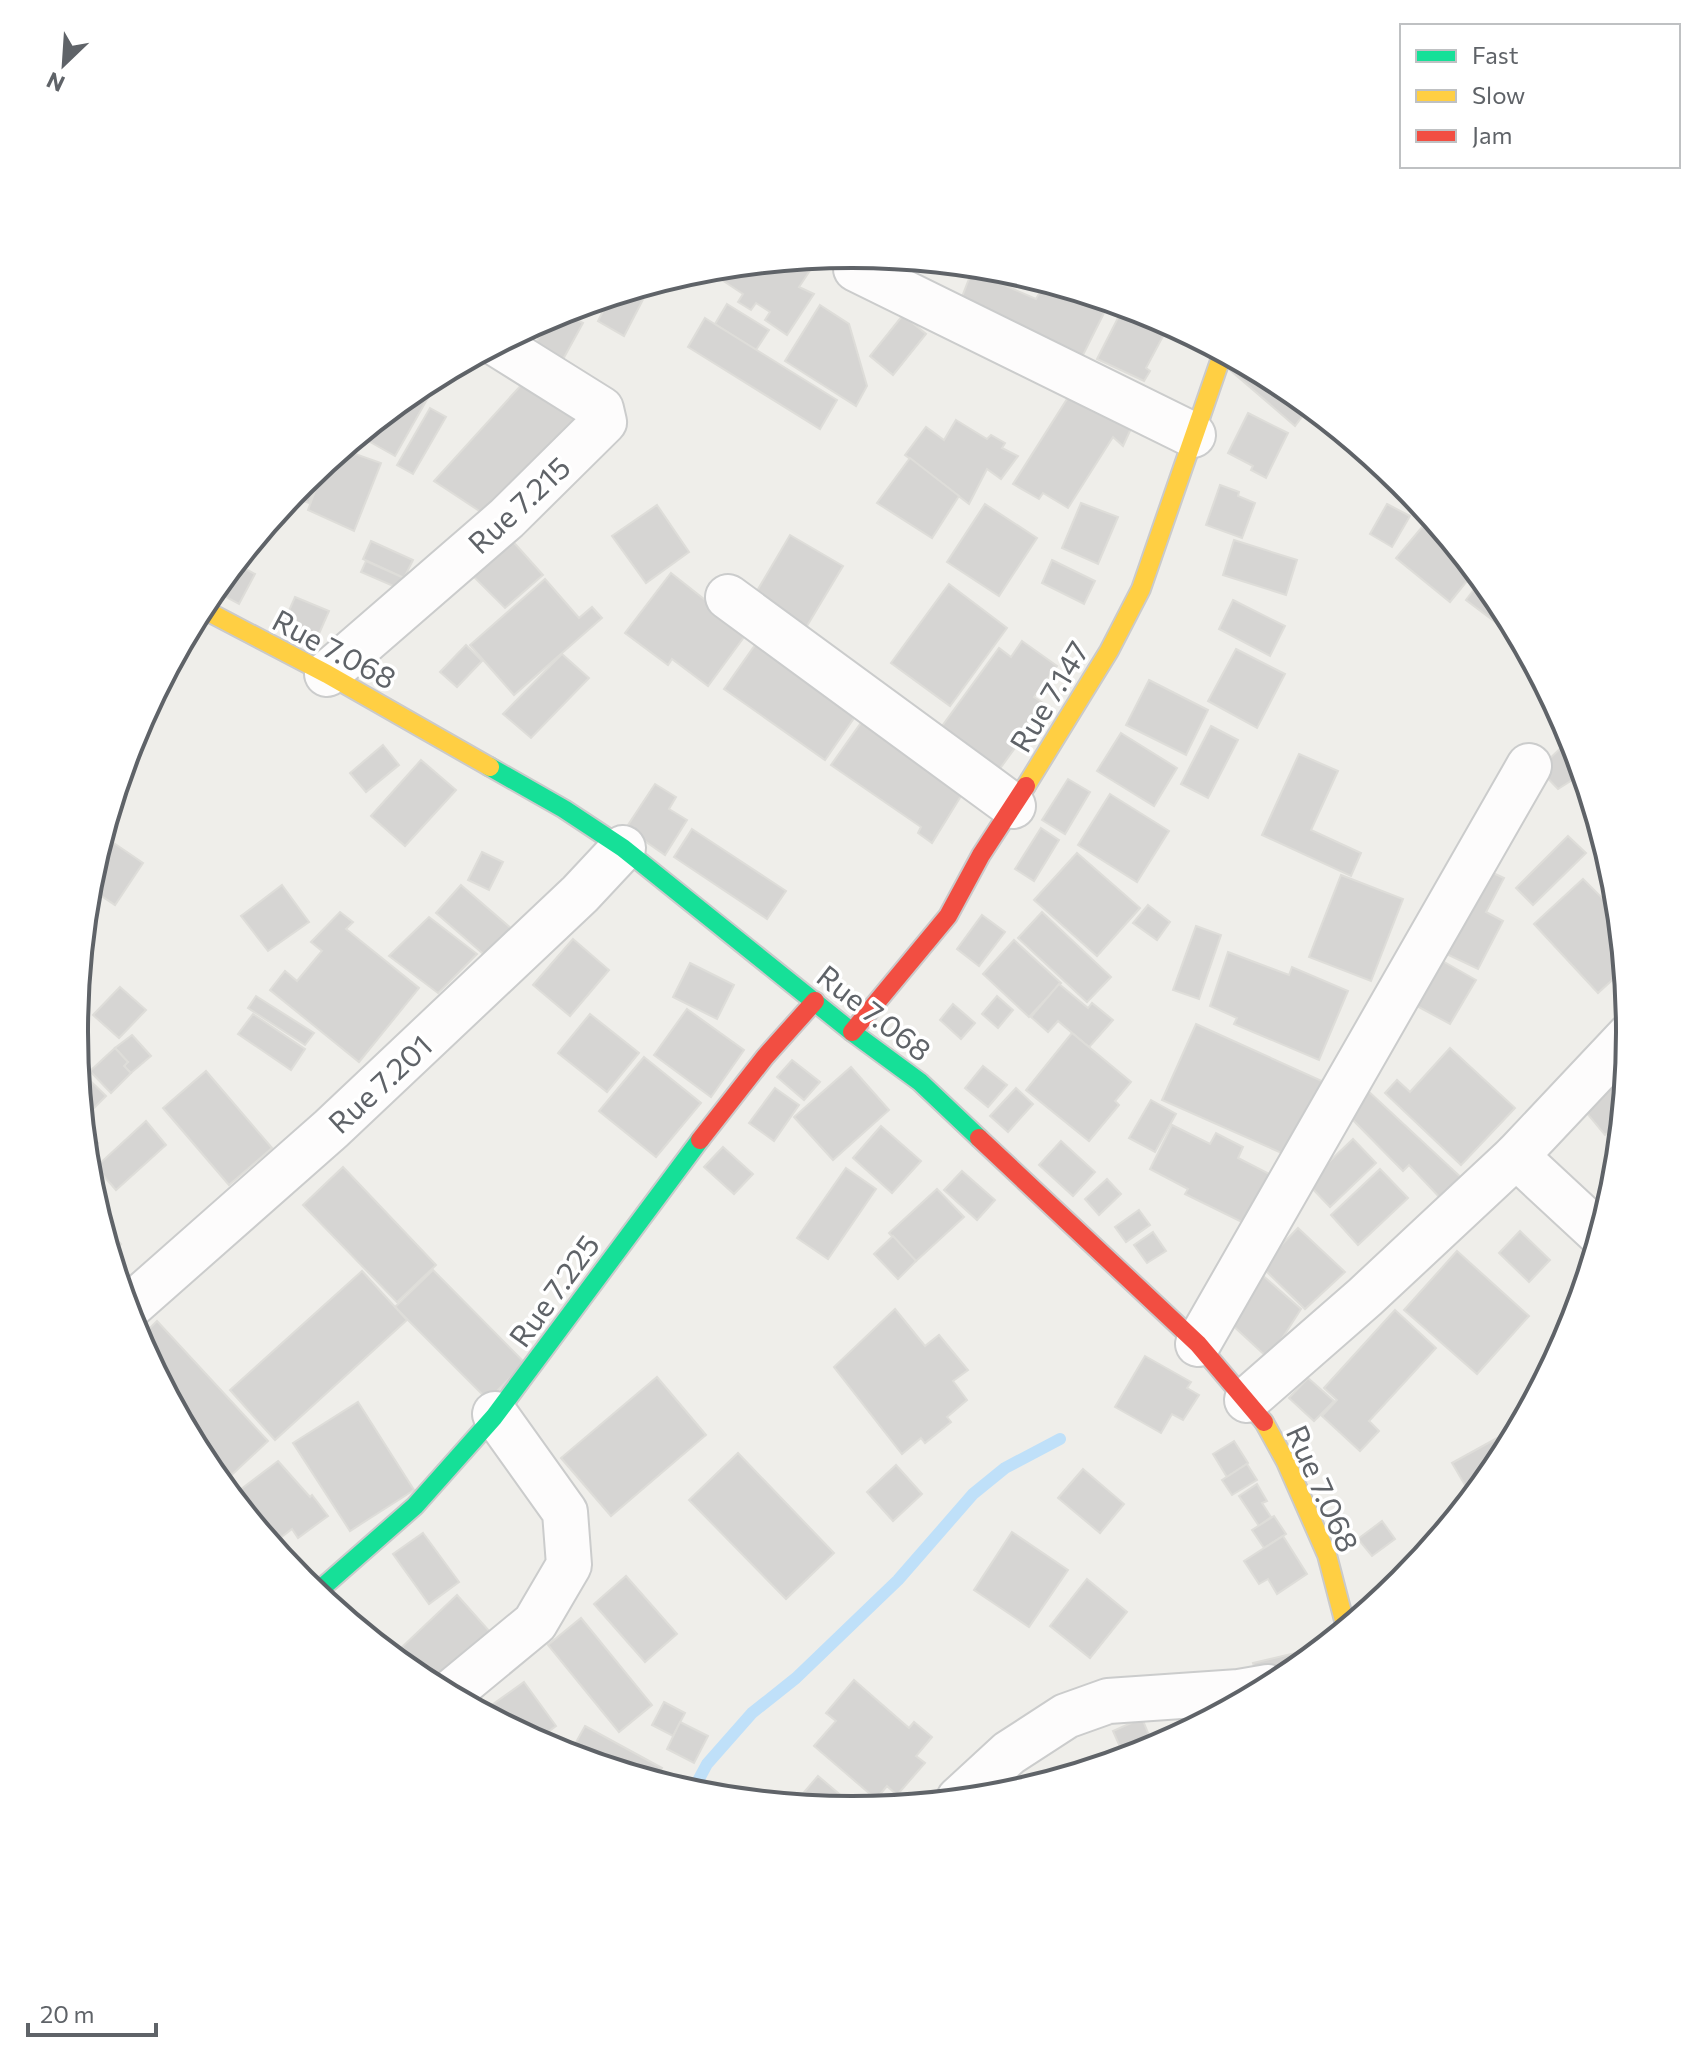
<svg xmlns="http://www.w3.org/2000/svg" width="1704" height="2063" font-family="Commissioner,sans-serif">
<rect width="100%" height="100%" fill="#efeeea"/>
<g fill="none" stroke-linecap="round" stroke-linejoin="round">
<polyline stroke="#bfe0f9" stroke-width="12" points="692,1792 707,1764 752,1713 796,1678 898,1580 973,1494 1005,1468 1060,1439"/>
</g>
<g fill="#d6d5d3" stroke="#deddd9" stroke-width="2">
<polygon points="819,257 799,287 814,294 787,335 765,320 770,312 756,303 751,310 738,302 743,294 719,278 727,266"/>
<polygon points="972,271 1036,299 1046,281 1110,301 1080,361 960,302"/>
<polygon points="641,286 648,290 624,336 598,321 611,295"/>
<polygon points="727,304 769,330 756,350 715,324"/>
<polygon points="820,305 849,324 867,386 856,406 785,361"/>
<polygon points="1123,308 1141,317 1144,311 1150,313 1170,323 1146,368 1150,371 1144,381 1097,359"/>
<polygon points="560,311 583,323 562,361 535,345 552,314"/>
<polygon points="903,315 926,334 893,375 870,356"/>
<polygon points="705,318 837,400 820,429 688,347"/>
<polygon points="476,354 468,370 457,365"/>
<polygon points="1238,360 1285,385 1310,406 1295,426 1230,370"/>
<polygon points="442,373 395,456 358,435 420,384"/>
<polygon points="524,382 582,418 493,520 434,481"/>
<polygon points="1076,385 1134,422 1123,446 1113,437 1068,508 1043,493 1039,499 1013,484"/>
<polygon points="430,408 446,417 413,474 397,465"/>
<polygon points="1248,413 1288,433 1266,478 1251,470 1253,466 1228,453"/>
<polygon points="956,420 987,439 991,435 1005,443 1002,448 1018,456 1001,479 987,469 969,504 905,455 926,427 944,440"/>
<polygon points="341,449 381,463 354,531 308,510 326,461"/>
<polygon points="910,458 959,496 932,538 877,503"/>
<polygon points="325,463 309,503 290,496 302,481"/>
<polygon points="1220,485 1239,492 1238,496 1255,503 1242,538 1206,525"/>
<polygon points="1081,503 1118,517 1098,564 1062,548"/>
<polygon points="985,504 1037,538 999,596 947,562"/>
<polygon points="1387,504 1410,516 1392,547 1370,534"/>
<polygon points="657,505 689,552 646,583 612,536"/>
<polygon points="1423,526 1475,571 1450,602 1396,558"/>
<polygon points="790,535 843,566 804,631 751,601"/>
<polygon points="508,536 543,575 505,608 469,572"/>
<polygon points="1234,540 1297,560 1286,595 1223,575"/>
<polygon points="371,541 413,560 404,578 363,559"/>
<polygon points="1052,560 1095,581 1084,604 1042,583"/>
<polygon points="366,561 404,578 400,589 361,572"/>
<polygon points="235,563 255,574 239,604 213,590"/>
<polygon points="671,573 747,633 708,686 672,659 668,665 625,633"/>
<polygon points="545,579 579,618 592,607 602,618 514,695 470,645"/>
<polygon points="1482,579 1499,600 1509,618 1502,627 1466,600"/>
<polygon points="949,584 1007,628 950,706 891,663"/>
<polygon points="295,597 329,611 318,636 284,622"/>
<polygon points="1233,600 1285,626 1270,656 1219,629"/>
<polygon points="760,638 861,708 825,760 724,689"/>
<polygon points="1022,641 1057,666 1034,697 1046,705 999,770 937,733 999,648 1011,657"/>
<polygon points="466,645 482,661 457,687 440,672"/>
<polygon points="1236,649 1285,674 1257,728 1208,701"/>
<polygon points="562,654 589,678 531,738 503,714"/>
<polygon points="1149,680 1208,710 1186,755 1126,725"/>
<polygon points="868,713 969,783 932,843 918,833 921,827 831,765"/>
<polygon points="1211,726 1238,740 1208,798 1181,784"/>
<polygon points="1121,733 1177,768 1154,806 1097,771"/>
<polygon points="1572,737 1583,773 1558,789 1539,769"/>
<polygon points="383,745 399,765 366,792 350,773"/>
<polygon points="1299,754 1338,771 1311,830 1361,853 1351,876 1262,835"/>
<polygon points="421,760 456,790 405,846 371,816"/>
<polygon points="1068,779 1090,792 1065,834 1042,820"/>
<polygon points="655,784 676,797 669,809 687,820 665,855 626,828"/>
<polygon points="1110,794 1169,831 1137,882 1078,845"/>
<polygon points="1593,808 1602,837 1584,814"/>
<polygon points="1041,828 1059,840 1034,881 1015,869"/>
<polygon points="692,829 786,891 767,919 674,857"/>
<polygon points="102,835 143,863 115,905 88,887"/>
<polygon points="1568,836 1586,853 1533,905 1516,888"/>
<polygon points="482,852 503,862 489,890 468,880"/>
<polygon points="1077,853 1140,908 1097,956 1034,900"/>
<polygon points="1478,866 1504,878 1486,912 1503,921 1478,969 1436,949"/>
<polygon points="1341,875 1403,899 1371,981 1309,957"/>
<polygon points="1583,879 1619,915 1623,962 1619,966 1622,971 1598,993 1534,924"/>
<polygon points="282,885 309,922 268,951 241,916"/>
<polygon points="461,885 513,930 488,958 436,913"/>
<polygon points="1148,905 1170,922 1157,940 1133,923"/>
<polygon points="340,912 353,922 346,929 419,988 359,1062 270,990 285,971 297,981 322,951 311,942"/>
<polygon points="1042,912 1111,977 1087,1002 1018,938"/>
<polygon points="982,915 1005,932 979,966 957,949"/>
<polygon points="429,917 477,954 438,993 389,956"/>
<polygon points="1196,926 1221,935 1199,999 1173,990"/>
<polygon points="573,939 609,970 570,1016 533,985"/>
<polygon points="1014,940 1061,983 1029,1017 983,974"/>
<polygon points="1228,952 1289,975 1292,967 1348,991 1319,1060 1234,1024 1237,1018 1210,1006"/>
<polygon points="1432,955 1476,980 1450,1024 1406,1000"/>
<polygon points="690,963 734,985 717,1019 673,997"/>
<polygon points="1059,984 1088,1008 1092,1003 1113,1020 1089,1047 1058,1021 1048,1032 1031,1017"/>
<polygon points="120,987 146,1010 119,1038 93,1015"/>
<polygon points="256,996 314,1033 305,1045 248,1008"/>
<polygon points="997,996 1013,1010 998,1028 982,1014"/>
<polygon points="953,1004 975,1023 961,1039 940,1020"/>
<polygon points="687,1009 744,1050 711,1097 654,1055"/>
<polygon points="253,1014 305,1049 291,1070 238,1034"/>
<polygon points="590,1014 639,1053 607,1092 558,1053"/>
<polygon points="1196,1024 1335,1087 1302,1162 1162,1100"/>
<polygon points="1072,1033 1131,1082 1115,1101 1119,1105 1089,1141 1026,1090"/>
<polygon points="132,1035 151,1056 131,1073 124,1066 128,1062 115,1048"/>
<polygon points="115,1048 128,1062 124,1066 131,1073 111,1093 90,1071"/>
<polygon points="1450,1048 1515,1108 1461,1165 1385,1093 1397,1080 1410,1092"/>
<polygon points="644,1057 701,1103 656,1157 599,1111"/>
<polygon points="1627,1058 1621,1123 1605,1135 1576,1100"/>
<polygon points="792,1060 820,1082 804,1100 777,1077"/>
<polygon points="983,1066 1007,1085 988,1107 965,1088"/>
<polygon points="851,1067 889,1110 833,1160 794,1117"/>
<polygon points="78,1069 106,1096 83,1119"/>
<polygon points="206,1071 272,1148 229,1185 163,1108"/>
<polygon points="775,1088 799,1105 774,1141 749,1123"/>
<polygon points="1016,1088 1033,1104 1008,1132 990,1116"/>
<polygon points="1367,1090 1467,1183 1445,1203 1409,1165 1403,1171 1350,1117"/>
<polygon points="1151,1100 1176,1114 1155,1152 1129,1138"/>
<polygon points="146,1121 166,1145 116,1190 96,1167"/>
<polygon points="1172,1125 1210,1144 1216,1133 1243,1147 1238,1158 1283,1181 1258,1230 1185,1194 1188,1189 1150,1169"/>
<polygon points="881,1126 921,1161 892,1193 853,1158"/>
<polygon points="84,1128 98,1143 86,1154"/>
<polygon points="1353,1139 1376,1163 1330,1207 1307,1183"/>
<polygon points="1061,1141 1095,1172 1073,1196 1039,1165"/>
<polygon points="723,1147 753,1174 734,1194 704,1167"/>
<polygon points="343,1167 436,1265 397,1302 303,1205"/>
<polygon points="846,1168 876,1189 828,1259 797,1238"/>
<polygon points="1380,1169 1408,1198 1358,1245 1331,1215"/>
<polygon points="962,1171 995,1200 977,1220 944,1190"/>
<polygon points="1107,1179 1121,1194 1099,1215 1085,1199"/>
<polygon points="937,1189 964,1217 916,1261 889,1233"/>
<polygon points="1139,1210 1150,1225 1126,1242 1115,1227"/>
<polygon points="102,1225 121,1244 111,1255"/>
<polygon points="1298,1228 1345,1272 1305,1309 1261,1266"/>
<polygon points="1520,1231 1550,1260 1529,1282 1499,1253"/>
<polygon points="1153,1232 1166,1251 1147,1263 1134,1245"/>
<polygon points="893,1236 916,1261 898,1279 874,1254"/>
<polygon points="1457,1251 1529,1316 1477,1374 1404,1310"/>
<polygon points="433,1270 525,1363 488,1400 395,1307"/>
<polygon points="362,1271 407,1320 275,1440 230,1390"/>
<polygon points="1261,1274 1301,1309 1269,1359 1229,1322"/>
<polygon points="895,1309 925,1346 939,1335 968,1370 953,1381 967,1400 947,1417 951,1422 925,1443 921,1438 902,1454 834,1367"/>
<polygon points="1395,1310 1436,1348 1369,1421 1379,1431 1360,1451 1322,1416 1337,1400 1324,1388"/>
<polygon points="157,1321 268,1441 222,1484 205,1463 139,1339"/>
<polygon points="1145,1356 1191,1382 1187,1388 1199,1395 1183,1420 1172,1414 1161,1433 1115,1407"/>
<polygon points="657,1377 706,1435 611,1516 561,1458"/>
<polygon points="1308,1378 1334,1401 1314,1421 1289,1398"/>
<polygon points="358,1402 414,1490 350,1531 293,1443"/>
<polygon points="1510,1431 1513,1437 1499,1464 1472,1497 1452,1463"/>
<polygon points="1234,1441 1248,1463 1227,1477 1213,1454"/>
<polygon points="738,1453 834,1553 786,1599 689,1500"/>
<polygon points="278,1461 310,1497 312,1495 328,1516 298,1538 292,1529 271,1545 232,1496"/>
<polygon points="1247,1464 1257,1480 1232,1495 1222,1480"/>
<polygon points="896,1465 922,1494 893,1521 867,1492"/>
<polygon points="1083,1469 1124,1504 1100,1533 1058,1498"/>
<polygon points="1257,1484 1267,1501 1262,1503 1271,1517 1259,1526 1239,1496"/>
<polygon points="1274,1516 1286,1534 1264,1548 1252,1530"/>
<polygon points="1382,1521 1395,1539 1372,1556 1358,1539"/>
<polygon points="1012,1532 1068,1570 1029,1627 974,1590"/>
<polygon points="423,1533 459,1582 429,1604 393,1554"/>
<polygon points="1283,1536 1307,1574 1277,1594 1268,1579 1259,1584 1244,1561"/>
<polygon points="626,1576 677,1634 645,1662 594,1604"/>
<polygon points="1087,1579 1127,1612 1090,1658 1050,1626"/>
<polygon points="457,1595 499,1642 435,1687 402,1647"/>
<polygon points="581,1618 652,1705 619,1732 548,1645"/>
<polygon points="1321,1647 1288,1675 1259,1682 1253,1663"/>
<polygon points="854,1680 909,1728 914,1722 932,1737 916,1756 925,1763 897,1795 887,1786 876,1799 814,1746 836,1721 826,1713"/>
<polygon points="524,1682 556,1726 536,1741 482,1712"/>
<polygon points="664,1702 685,1713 673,1736 652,1725"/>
<polygon points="1142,1718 1154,1748 1125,1758 1113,1731"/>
<polygon points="680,1722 708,1736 694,1763 667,1749"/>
<polygon points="585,1726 662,1768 655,1781 569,1755"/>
<polygon points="818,1776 857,1809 794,1804"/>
</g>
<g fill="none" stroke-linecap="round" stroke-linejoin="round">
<g stroke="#cbcccc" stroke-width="48">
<g id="street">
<polyline points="856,269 1193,435"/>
<polyline points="728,597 1013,806"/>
<polyline points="327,674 507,518 604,422 601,409 497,344"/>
<polyline points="1516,1156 1600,1234"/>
<polyline points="127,1309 331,1129 580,894 623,848"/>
<polyline points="1198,1344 1529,766"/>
<polyline points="1247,1400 1365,1297 1516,1156 1630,1035"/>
<polyline points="449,1694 535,1623 569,1565 565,1512 495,1414"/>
<polyline points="959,1799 1009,1753 1066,1716 1108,1701 1239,1692 1268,1687"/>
</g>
</g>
<g stroke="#cacacb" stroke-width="22">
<g id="fast">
<polyline points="490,767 564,809 623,848 852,1032 920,1082 979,1138"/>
<polyline points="316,1593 415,1506 494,1417 700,1140"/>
</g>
</g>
<g stroke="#cacacb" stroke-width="22">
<g id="slow">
<polyline points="201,608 327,674 490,767"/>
<polyline points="1026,786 1109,651 1141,589 1223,352"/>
<polyline points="1264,1422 1286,1462 1327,1555 1346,1628"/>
</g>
</g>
<g stroke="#cacacb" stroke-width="22">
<g id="jam">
<polyline points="852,1032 948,916 981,855 1026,786"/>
<polyline points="979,1138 1198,1344 1264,1422"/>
<polyline points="700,1140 765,1057 815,1001"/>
</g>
</g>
<use href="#street" stroke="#fdfcfc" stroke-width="44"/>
<use href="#fast" stroke="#16e098" stroke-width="18"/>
<use href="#slow" stroke="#ffcf43" stroke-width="18"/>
<use href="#jam" stroke="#f24e42" stroke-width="18"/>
</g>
<g text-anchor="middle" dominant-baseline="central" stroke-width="7" stroke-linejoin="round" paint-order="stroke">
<g font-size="30" fill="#5f6368" stroke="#fff">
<text transform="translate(518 504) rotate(-43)">Rue 7.215</text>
<text transform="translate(335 648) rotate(28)">Rue 7.068</text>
<text transform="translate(1048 696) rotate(-59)">Rue 7.147</text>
<text transform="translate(875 1012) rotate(38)">Rue 7.068</text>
<text transform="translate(379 1083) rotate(-43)">Rue 7.201</text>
<text transform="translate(553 1290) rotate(-54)">Rue 7.225</text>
<text transform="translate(1324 1488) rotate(66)">Rue 7.068</text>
</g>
</g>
<path d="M0 0H1704V2063H0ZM88 1032a764 764 0 1 1 1528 0a764 764 0 1 1-1528 0Z" fill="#fff" fill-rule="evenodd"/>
<path fill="none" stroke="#5f6368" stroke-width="4" d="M88 1032a764 764 0 1 1 1528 0a764 764 0 1 1-1528 0Z"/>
<rect x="1400" y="24" width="280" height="144" fill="#ffffff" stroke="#bfc1c3" stroke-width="2"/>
<rect x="1416" y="50" width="40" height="12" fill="#16e098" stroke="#bfc1c3" stroke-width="2"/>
<text x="1472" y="64" font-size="24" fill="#5f6368">Fast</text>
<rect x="1416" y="90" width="40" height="12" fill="#ffcf43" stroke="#bfc1c3" stroke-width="2"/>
<text x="1472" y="104" font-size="24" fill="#5f6368">Slow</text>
<rect x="1416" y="130" width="40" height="12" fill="#f24e42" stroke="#bfc1c3" stroke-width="2"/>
<text x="1472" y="144" font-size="24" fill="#5f6368">Jam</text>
<g transform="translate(64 64) rotate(205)" stroke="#ffffff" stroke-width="6" paint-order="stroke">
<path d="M0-6L14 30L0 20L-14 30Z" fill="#5f6368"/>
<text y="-12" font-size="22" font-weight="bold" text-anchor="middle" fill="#5f6368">N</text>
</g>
<path d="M28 2023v12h128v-12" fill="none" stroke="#5f6368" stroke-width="4"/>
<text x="40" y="2023" font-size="24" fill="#5f6368" stroke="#ffffff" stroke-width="6" paint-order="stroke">20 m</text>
</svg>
